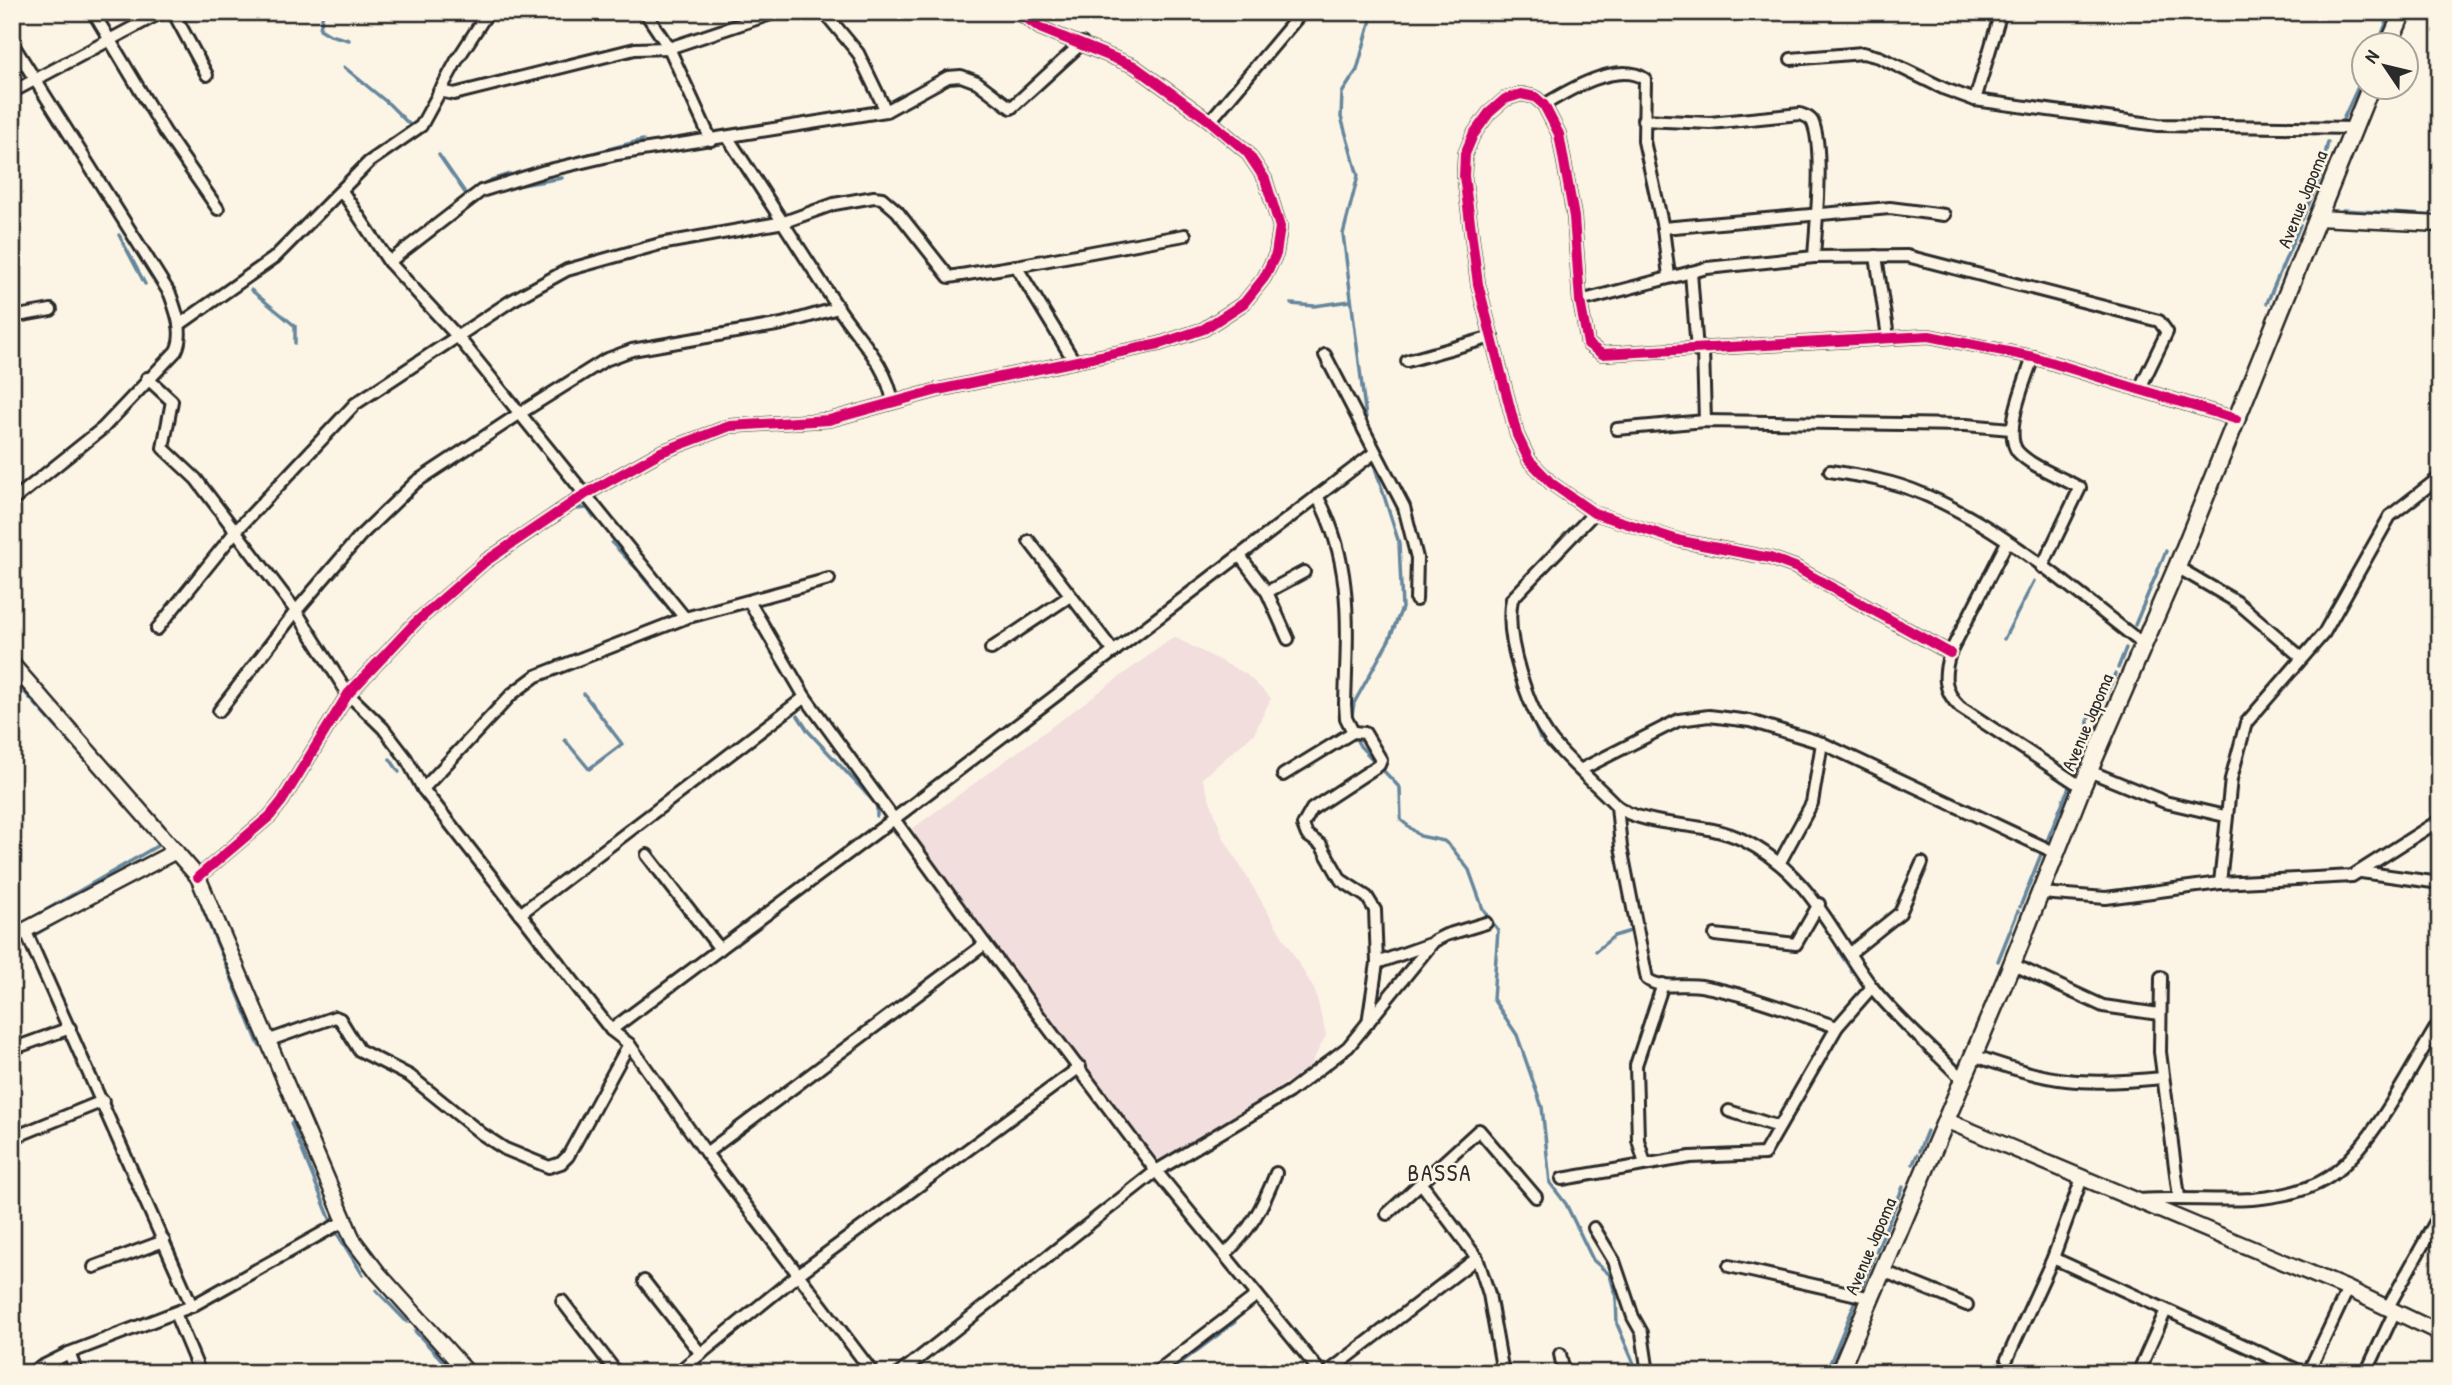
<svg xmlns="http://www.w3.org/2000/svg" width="2452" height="1385" font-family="'Patrick Hand',sans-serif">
<rect width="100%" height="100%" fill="#fcf5e5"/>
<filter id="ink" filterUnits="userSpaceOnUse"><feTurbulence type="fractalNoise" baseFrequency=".0143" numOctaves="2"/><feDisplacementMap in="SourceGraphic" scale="14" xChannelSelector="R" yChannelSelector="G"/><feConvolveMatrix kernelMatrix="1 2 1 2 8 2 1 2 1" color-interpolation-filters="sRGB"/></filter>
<g filter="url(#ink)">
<polygon fill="#f1dedd" points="1174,637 1246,674 1271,698 1254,734 1202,778 1223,837 1315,991 1326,1035 1310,1066 1164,1167 994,950 912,829"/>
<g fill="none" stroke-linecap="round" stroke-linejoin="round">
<g stroke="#65869d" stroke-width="3.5">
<polyline points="323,12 320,29 330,35 349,40"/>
<polyline points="2377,46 2391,12"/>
<polyline points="344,67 389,104 412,127"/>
<polyline points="2340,126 2364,74"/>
<polyline points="439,155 466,194 487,182"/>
<polyline points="517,173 643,140"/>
<polyline points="491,180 510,174"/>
<polyline points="504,188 562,178"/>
<polyline points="2343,210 2440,216"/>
<polyline points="2302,220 2320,177 2328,142"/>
<polyline points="119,235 145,284"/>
<polyline points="251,290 295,326 295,343"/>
<polyline points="2267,303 2300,225"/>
<polyline points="1291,304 1314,306 1350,301"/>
<polyline points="1367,426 1343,234 1358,176 1341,117 1342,93 1357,70 1373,12"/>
<polyline points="577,509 587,508 594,517"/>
<polyline points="612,543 637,569"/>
<polyline points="641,575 668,608"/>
<polyline points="2135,625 2166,551"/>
<polyline points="1507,639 1510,654"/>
<polyline points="2004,639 2034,581"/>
<polyline points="2118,668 2126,648"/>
<polyline points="12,678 102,778"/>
<polyline points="1517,679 1522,693"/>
<polyline points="1524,700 1540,738 1568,765"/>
<polyline points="798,716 808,731 877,805 877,816"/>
<polyline points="2089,718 2102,704 2115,674"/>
<polyline points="1351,721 1354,703 1389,640 1402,608 1399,543 1372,458"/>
<polyline points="1354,735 1360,746 1400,788 1401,820 1420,836 1444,841 1452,848 1469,870 1483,909 1498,930 1493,999 1517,1035 1542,1107 1550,1183 1566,1204 1593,1260 1610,1275 1616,1297 1617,1324 1638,1373"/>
<polyline points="565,740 589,769 622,744 584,694"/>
<polyline points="390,759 399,772"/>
<polyline points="2075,771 2087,743 2088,721"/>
<polyline points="140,800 163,825"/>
<polyline points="1621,818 1640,822"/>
<polyline points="2045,846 2069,787"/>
<polyline points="1766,861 1787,877"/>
<polyline points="210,886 240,958"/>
<polyline points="202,907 259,1045"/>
<polyline points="2020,907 2042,852"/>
<polyline points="15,928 157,846 159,840"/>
<polyline points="31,937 59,921"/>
<polyline points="12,946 26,939"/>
<polyline points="1596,951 1614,936 1634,930"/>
<polyline points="1840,953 1852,971"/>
<polyline points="1998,961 2018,911"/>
<polyline points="291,1123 331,1221"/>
<polyline points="1919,1151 1927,1131"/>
<polyline points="1913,1164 1917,1155"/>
<polyline points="335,1230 363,1275"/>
<polyline points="1876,1252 1903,1187"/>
<polyline points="376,1290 407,1322"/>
<polyline points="415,1331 454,1373"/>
<polyline points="1167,1373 1235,1322"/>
<polyline points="1826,1373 1874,1257"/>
</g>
<g stroke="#2b2b2b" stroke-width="16">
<g id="street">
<polyline points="93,12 165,132 218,209"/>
<polyline points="173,12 207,75"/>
<polyline points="645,12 669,48 711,140"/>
<polyline points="824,12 858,53 886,111"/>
<path d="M12 43 170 294C176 311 185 333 176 351L103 428 12 501"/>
<polyline points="1791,59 1863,53 1879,57 1945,89 1975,100 2158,125 2352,128"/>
<polyline points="439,91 454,94 635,49 669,48 777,12"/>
<polyline points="12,92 162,12"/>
<polyline points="1975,100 2001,12"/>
<path d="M1544 105C1567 91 1618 60 1645 79L1644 141 1663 228 1669 276"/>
<path d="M1643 120 1710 123 1800 114C1806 116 1811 118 1813 123 1824 150 1816 225 1814 257"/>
<polyline points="1210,121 1302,12"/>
<path d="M728 138C765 194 800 250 837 306 858 339 886 362 893 402"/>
<polyline points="342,191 389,262 458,337 685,618"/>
<polyline points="1663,228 1890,208 1944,215"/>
<polyline points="1876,256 1888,337"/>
<polyline points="389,262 481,191 545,171 617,154 886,111 948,77 961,76 977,82 1011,108 1082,43"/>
<polyline points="1691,272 1697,351"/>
<polyline points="1580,301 1707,268 1814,257 1907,256 2159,321 2167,332 2140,388"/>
<polyline points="12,317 51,310"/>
<polyline points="179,325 274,258 369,162 421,126 457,60 488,12"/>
<polyline points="1703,350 1705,421"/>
<polyline points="1325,355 1404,507 1417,558 1416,600"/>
<path d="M2033 357C2026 379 2002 433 2018 452 2032 467 2061 477 2080 488L2042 567"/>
<polyline points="1074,361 1016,266 1185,235"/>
<polyline points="1407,361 1492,337"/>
<polyline points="147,378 172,401 163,448 196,479 296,611 348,694 383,728 406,758 423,789 611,1030 629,1044 706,1153 873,1373"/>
<polyline points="1617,429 1705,421 1966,425 2011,429"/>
<path d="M1830 471C1862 476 1893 481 1923 494 2004 528 2074 591 2143 644"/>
<path d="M1317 496C1354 564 1347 630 1345 704L1346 718 1353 732"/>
<path d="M1594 513 1512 599C1504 637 1528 710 1552 741 1571 764 1596 784 1617 806L1628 813C1665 828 1706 822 1743 840 1811 874 1830 931 1872 987 1898 1020 1933 1049 1962 1079"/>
<polyline points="1029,541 1114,652"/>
<path d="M2007 542 1950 653C1943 675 1943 691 1960 707L2082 787"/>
<polyline points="1240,556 1267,592 1288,639"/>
<polyline points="2177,567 2237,602 2301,657"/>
<polyline points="1267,592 1304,572"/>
<polyline points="750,603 805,697 985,944 1156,1171 1321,1373"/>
<polyline points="157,629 235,532 355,404 511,301 567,270 660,244 784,222 834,204 874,197 882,198 897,211 949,277 1016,266"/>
<polyline points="991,649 1070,596"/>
<polyline points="1950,653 1795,567 1770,558 1681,541 1594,513 1551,483 1529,460 1517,435 1478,284 1464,176 1465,154 1473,135 1489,113 1505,99 1521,94 1535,97 1544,105 1559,134 1574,217 1580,301 1588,344 1602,354 1929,336 2033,357 2236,419"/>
<polyline points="219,711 296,611 360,536 416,482 519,414 605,360 632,350 782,324 838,308"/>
<polyline points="1582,769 1679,720 1709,716 1750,721 1822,743 2056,853"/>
<polyline points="2089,771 2165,802 2225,816"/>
<polyline points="1283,775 1353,732 1365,733 1381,760 1379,765 1312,809 1303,825 1307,835 1321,845 1341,880 1367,897 1375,910 1377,963 1368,1023"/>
<polyline points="423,789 512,694 536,676 685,618 829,579"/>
<path d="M1617 806 1621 847 1647 979C1661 990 1684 983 1701 986 1747 994 1792 1012 1837 1027"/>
<polyline points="647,855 720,949"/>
<polyline points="1780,862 1812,803 1822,743"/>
<polyline points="2361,872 2440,883"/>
<polyline points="198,877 270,816 282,801 348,694 415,623 486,561 584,495 661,452 730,426 829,420 938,390 1159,344 1204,329 1244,303 1264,278 1276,254 1280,227 1265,179 1247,152 1210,121 1134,66 1040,28 1018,12"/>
<polyline points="2220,883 2231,779 2246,723 2324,633 2390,516 2440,477"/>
<polyline points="2041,893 2106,898 2220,883 2352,876 2440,820"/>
<polyline points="520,914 805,697"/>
<polyline points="26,932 192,1306"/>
<polyline points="1715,935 1796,944 1819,904"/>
<polyline points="1850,953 1900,913 1922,863"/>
<polyline points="1377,963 1430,944"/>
<polyline points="2012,964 2103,1006 2159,1014"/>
<polyline points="2161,977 2160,1052 2179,1197"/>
<polyline points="611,1030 894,819 1374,453"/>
<polyline points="267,1041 335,1017 340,1019 359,1050 410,1076 482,1134 505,1149 549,1167 561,1163 568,1156 629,1044"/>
<polyline points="12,1049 70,1028"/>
<path d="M1973 1055C2049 1083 2083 1086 2163 1078"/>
<polyline points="1729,1111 1779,1127"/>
<polyline points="12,1138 103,1101"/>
<polyline points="706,1153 985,944"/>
<polyline points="1645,1164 1638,1140 1636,1065 1663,984"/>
<polyline points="1562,1179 1690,1157 1764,1154 1837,1027 1872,987"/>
<polyline points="1421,1183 1477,1258 1489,1294 1503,1373"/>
<path d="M2140 1200C2178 1197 2215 1201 2252 1199 2277 1197 2308 1191 2329 1177 2374 1146 2411 1067 2440 1021"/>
<polyline points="1387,1214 1479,1130 1536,1197"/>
<polyline points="1594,1228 1614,1261 1633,1317 1642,1333 1648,1373"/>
<path d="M1225 1254C1251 1230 1263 1206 1276 1173"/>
<polyline points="2053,1258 2304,1373"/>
<polyline points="1729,1266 1871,1298"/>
<polyline points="94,1267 164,1241"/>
<polyline points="1883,1271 1967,1305"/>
<polyline points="644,1281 701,1354"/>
<polyline points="562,1301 617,1373"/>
<polyline points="2388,1307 2440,1214"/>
<polyline points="175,1313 200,1373"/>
<polyline points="69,1353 77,1373"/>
<polyline points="1560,1354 1564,1373"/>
<polyline points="2007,1359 2053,1258 2082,1178"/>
<polyline points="29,1373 69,1353 192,1306 344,1221"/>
<polyline points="677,1373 800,1273 1080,1067"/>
<polyline points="900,1373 1156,1171 1289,1092 1348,1047 1434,941 1446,935 1486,923"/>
<polyline points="1155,1373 1257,1295"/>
<polyline points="1327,1373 1477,1258"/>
<polyline points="2138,1373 2166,1310"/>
<polyline points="2308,1373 2348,1289"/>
<polyline points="2366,1373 2395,1311"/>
</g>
</g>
<g stroke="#2b2b2b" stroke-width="19">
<g id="secondary">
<polyline points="2317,218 2440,224"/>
<polyline points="12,664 198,877 353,1240 378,1273 468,1373"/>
<polyline points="12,937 176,851"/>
<polyline points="1945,1120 2348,1289 2440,1333"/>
</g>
</g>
<g stroke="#2b2b2b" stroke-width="21">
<g id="primary">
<polyline points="2388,46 2403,12"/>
<polyline points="1839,1373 2012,964 2082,787 2177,567 2370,88"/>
</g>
</g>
<use href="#street" stroke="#fcf5e5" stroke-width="10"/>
<use href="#secondary" stroke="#fcf5e5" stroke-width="14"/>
<use href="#primary" stroke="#fcf5e5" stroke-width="16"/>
<g stroke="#fcf5e5" stroke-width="15">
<g id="cycleway">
<polyline points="1950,653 1795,567 1770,558 1681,541 1594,513 1551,483 1529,460 1517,435 1478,284 1464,176 1465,154 1473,135 1489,113 1505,99 1521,94 1535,97 1544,105 1559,134 1574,217 1580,301 1588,344 1602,354 1929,336 2033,357 2236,419"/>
<polyline points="198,877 270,816 282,801 348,694 415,623 486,561 584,495 661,452 730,426 829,420 938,390 1159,344 1204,329 1244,303 1264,278 1276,254 1280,227 1265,179 1247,152 1210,121 1134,66 1040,28 1018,12"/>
</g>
</g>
<use href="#cycleway" stroke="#d6006c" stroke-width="10"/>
</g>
</g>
<g text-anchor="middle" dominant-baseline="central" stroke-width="5" stroke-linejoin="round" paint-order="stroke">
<g font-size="19" fill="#2b2b2b" stroke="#fcf5e5">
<text transform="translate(2302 199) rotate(-68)">Avenue Japoma</text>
<text transform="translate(2087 722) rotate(-67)">Avenue Japoma</text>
<text transform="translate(1870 1246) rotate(-67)">Avenue Japoma</text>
</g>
<g font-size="23" letter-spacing="2" fill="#2b2b2b" stroke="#fcf5e5">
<text x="1440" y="1172">BASSA</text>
</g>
</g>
<rect width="2452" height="1385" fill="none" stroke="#fcf5e5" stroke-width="42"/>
<rect x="21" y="21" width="2410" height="1343" fill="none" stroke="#2b2b2b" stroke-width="2.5" filter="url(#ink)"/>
<g transform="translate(2385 66) rotate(305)"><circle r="33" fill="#fcf5e5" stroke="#a8a49b" stroke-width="2"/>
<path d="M0-5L12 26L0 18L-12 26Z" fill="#2b2b2b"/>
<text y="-10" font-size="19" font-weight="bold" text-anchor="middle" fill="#2b2b2b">N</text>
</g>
</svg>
